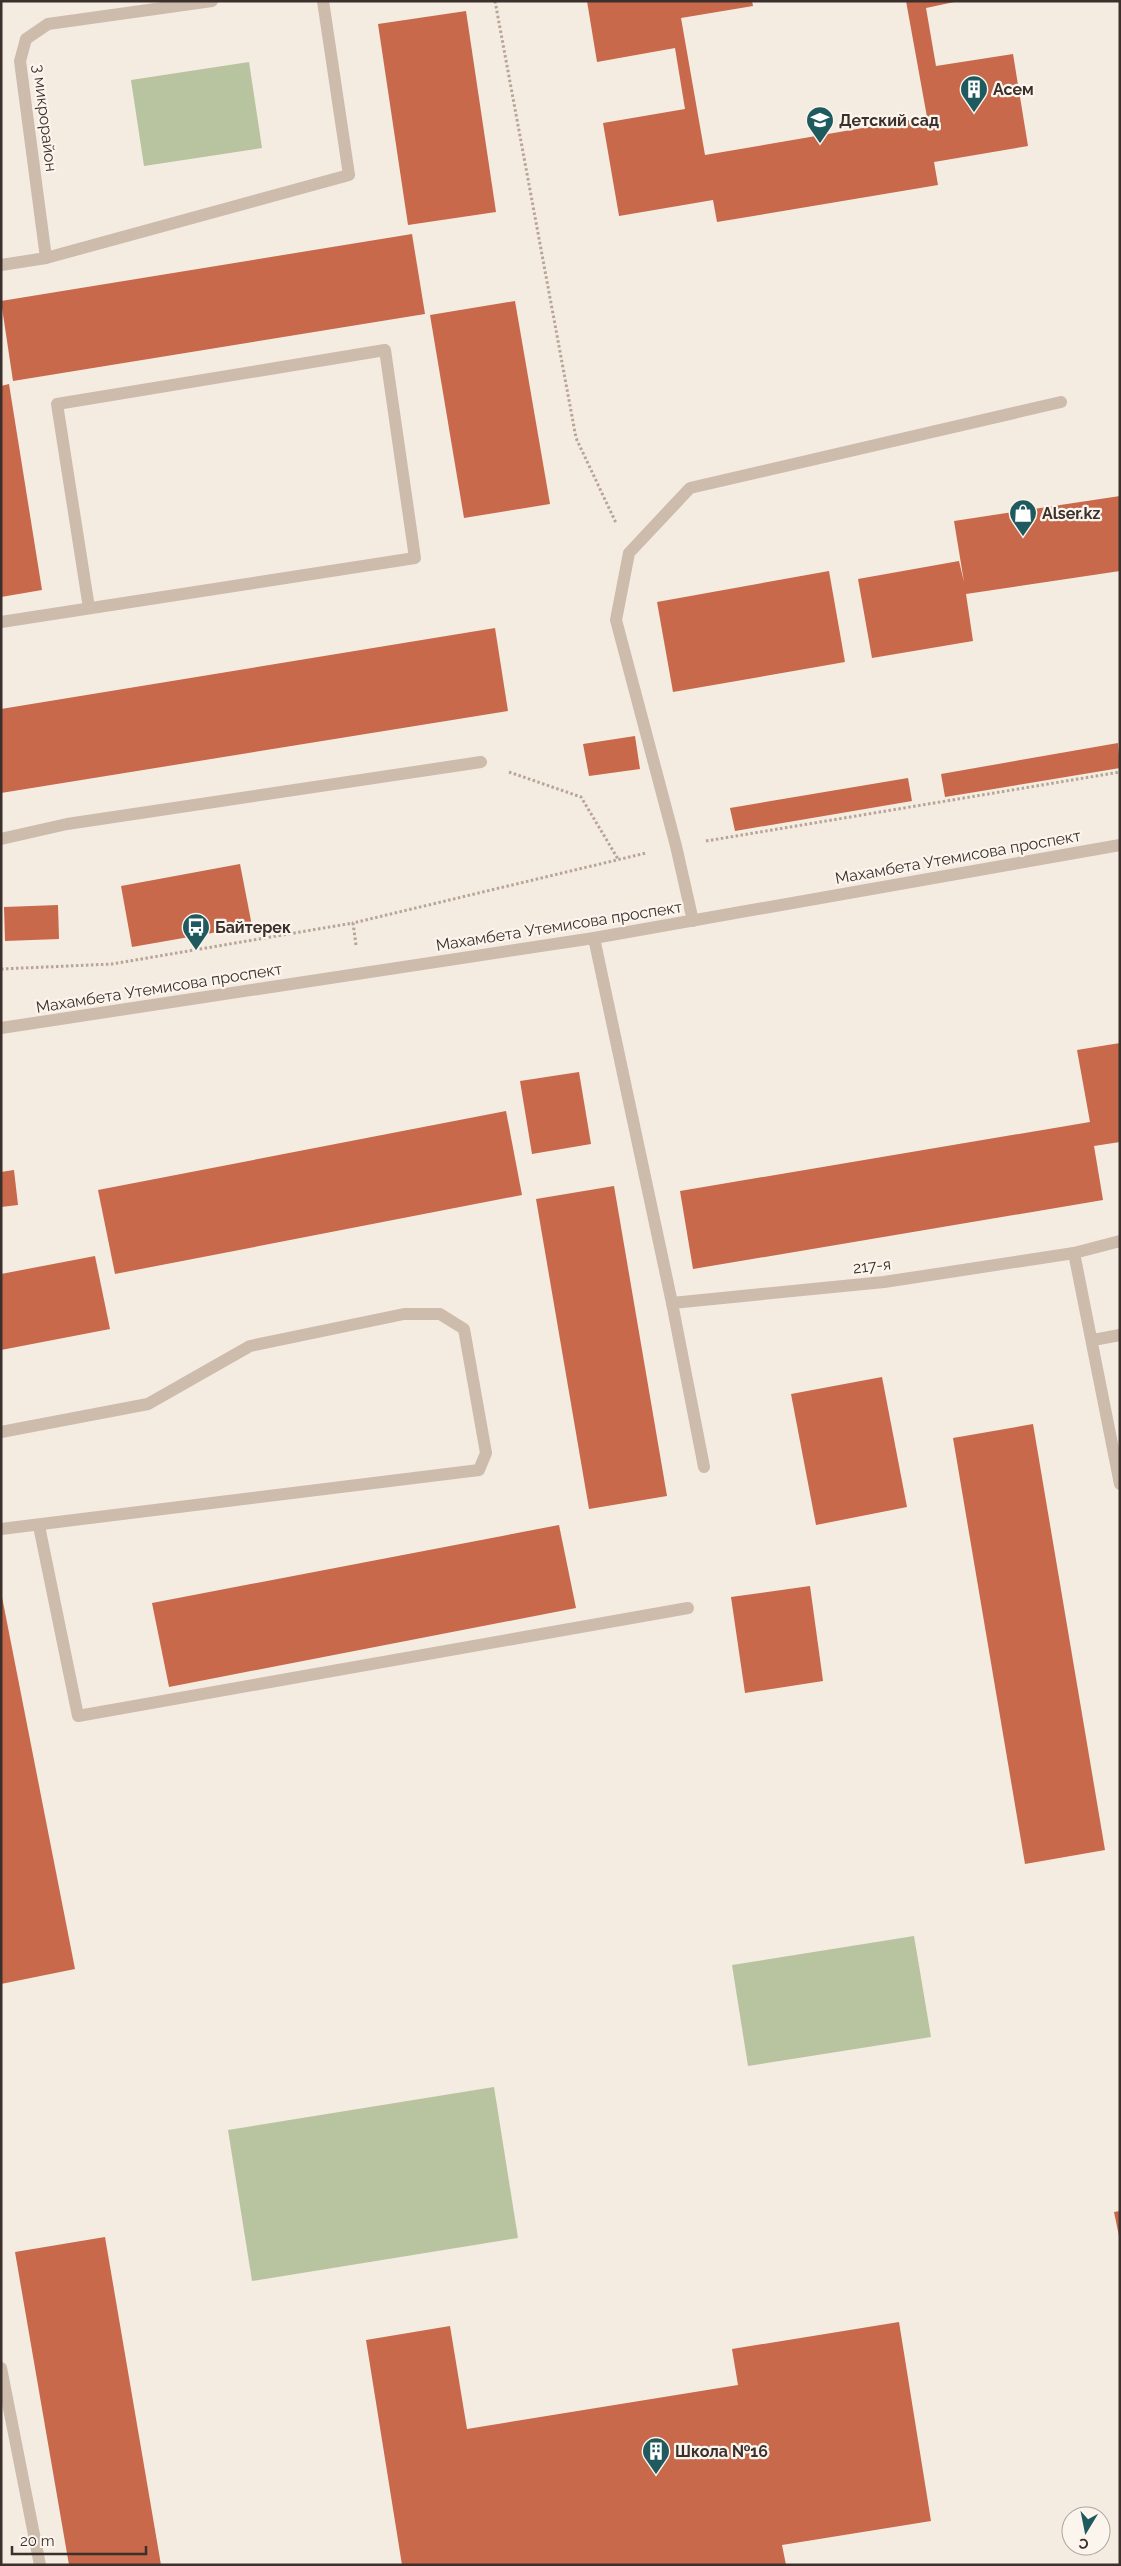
<svg xmlns="http://www.w3.org/2000/svg" width="1121" height="2566" font-family="Raleway,sans-serif">
<rect width="100%" height="100%" fill="#f4ebe1"/>
<g fill="#b8c4a0">
<polygon points="249,62 262,148 144,166 131,80"/>
<polygon points="914,1936 931,2037 748,2066 732,1965"/>
<polygon points="494,2087 518,2238 252,2281 228,2130"/>
</g>
<g fill="#c8694b">
<polygon points="587,1 752,1 753,6 681,18 705,155 927,117 906,1 959,1 926,8 936,66 1013,54 1028,146 934,162 938,185 717,222 713,200 619,216 603,123 685,109 675,48 597,62"/>
<polygon points="466,11 496,212 408,225 378,24"/>
<polygon points="412,234 425,314 13,381 1,301"/>
<polygon points="515,301 550,504 464,518 430,315"/>
<polygon points="9,384 42,590 1,597 1,386"/>
<polygon points="1120,496 1120,571 966,594 973,641 872,658 858,579 959,561 964,582 954,521"/>
<polygon points="829,571 845,662 673,692 657,602"/>
<polygon points="495,628 508,711 1,793 1,709"/>
<polygon points="635,736 640,769 589,776 583,744"/>
<polygon points="1118,743 1120,768 945,797 941,774"/>
<polygon points="908,778 912,801 735,831 730,808"/>
<polygon points="240,864 252,926 132,947 121,886"/>
<polygon points="58,905 59,939 5,941 4,907"/>
<polygon points="1120,1043 1120,1142 1094,1146 1103,1200 693,1269 680,1191 1090,1122 1077,1050"/>
<polygon points="579,1072 591,1144 532,1154 520,1081"/>
<polygon points="506,1111 522,1195 115,1274 98,1190"/>
<polygon points="14,1170 18,1205 1,1207 1,1172"/>
<polygon points="614,1186 667,1496 589,1509 536,1199"/>
<polygon points="95,1256 110,1329 1,1350 1,1274"/>
<polygon points="882,1377 907,1507 816,1525 791,1394"/>
<polygon points="1033,1424 1105,1850 1025,1864 953,1438"/>
<polygon points="559,1525 576,1608 169,1687 152,1603"/>
<polygon points="810,1586 823,1681 745,1693 731,1597"/>
<polygon points="2,1597 75,1969 1,1984 1,1598"/>
<polygon points="1120,2211 1120,2236 1119,2236 1114,2212"/>
<polygon points="105,2237 161,2565 69,2565 15,2252"/>
<polygon points="899,2322 931,2521 782,2545 786,2565 402,2565 366,2340 450,2326 467,2429 738,2385 732,2349"/>
</g>
<g fill="none" stroke-linecap="round" stroke-linejoin="round">
<g stroke="#b9a596" stroke-width="3" stroke-dasharray="2.5 2.5" stroke-linecap="butt">
<polyline points="495,1 576,438 616,523"/>
<polyline points="509,772 581,797 618,859"/>
<polyline points="706,841 1120,772"/>
<polyline points="356,945 353,923 646,853"/>
<polyline points="1,969 112,964 353,923"/>
</g>
<g stroke="#cdbbac" stroke-width="12">
<polyline points="46,258 349,175 323,1"/>
<polyline points="1,265 46,258 20,61 26,39 48,24 212,1"/>
<polyline points="1,622 415,558 385,350 57,404 89,608"/>
<polyline points="1,839 67,824 481,762"/>
<polyline points="693,921 676,846 616,620 629,553 690,488 1061,402"/>
<polyline points="594,938 672,1303 704,1467"/>
<polyline points="1,1028 594,938 1120,845"/>
<polyline points="1074,1253 1120,1484"/>
<polyline points="672,1303 884,1282 1074,1253 1120,1241"/>
<polyline points="1093,1340 1120,1335"/>
<polyline points="1,1432 148,1404 250,1346 404,1314 440,1314 464,1329 486,1453 479,1470 1,1529"/>
<polyline points="39,1526 78,1716 688,1608"/>
<polyline points="1,2368 40,2565"/>
</g>
</g>
<defs>
<g id="building-pin" transform="scale(1.4375)"><path d="M0 17L-7.5 6A9.5 9.5 0 1 1 7.5 6Z" fill="#1f5a5e" stroke="#fbf5ee"/><path d="M-4-6H4V6H1V3H-1V6H-4ZM-2.5-4.3h1.7v1.8h-1.7ZM.8-4.3h1.7v1.8H.8ZM-2.5-1h1.7V.8h-1.7ZM.8-1h1.7V.8H.8Z" fill="#fff"/></g>
<g id="school-pin" transform="scale(1.4375)"><path d="M0 17L-7.5 6A9.5 9.5 0 1 1 7.5 6Z" fill="#1f5a5e" stroke="#fbf5ee"/><path d="M0-5L7-2L0 1L-7-2ZM-4 1L0 2.5L4 1V4Q0 6-4 4Z" fill="#fff"/></g>
<g id="shop-pin" transform="scale(1.4375)"><path d="M0 17L-7.5 6A9.5 9.5 0 1 1 7.5 6Z" fill="#1f5a5e" stroke="#fbf5ee"/><path d="M-5-2.5h2.3a2.7 3.5 0 0 1 5.4 0H5L5.5 6h-11ZM-1.5-2.5h3a1.5 2.3 0 0 0-3 0Z" fill="#fff"/></g>
<g id="bus-pin" transform="scale(1.4375)"><path d="M0 17L-7.5 6A9.5 9.5 0 1 1 7.5 6Z" fill="#1f5a5e" stroke="#fbf5ee"/><path d="M-5-6H5V4H4V6H2V4H-2V6H-4V4H-5ZM-3.5-4V0h7V-4ZM-3.5 1.2v1.5H-2V1.2ZM2 1.2v1.5H3.5V1.2Z" fill="#fff"/></g>
</defs>
<g fill-rule="evenodd">
<use href="#building-pin" x="974" y="89"/>
<use href="#school-pin" x="820" y="120"/>
<use href="#shop-pin" x="1023" y="513"/>
<use href="#bus-pin" x="196" y="927"/>
<use href="#building-pin" x="656" y="2451"/>
</g>
<g text-anchor="middle" dominant-baseline="central" stroke-width="4.5" stroke-linejoin="round" paint-order="stroke">
<g font-size="16" font-weight="bold" fill="#3b302b" stroke="#fbf5ee" text-anchor="start">
<text x="993" y="89">Асем</text>
<text x="839" y="120">Детский сад</text>
<text x="1042" y="513">Alser.kz</text>
<text x="215" y="927">Байтерек</text>
<text x="675" y="2451">Школа №16</text>
</g>
<g font-size="16" fill="#3b302b" stroke="#fbf5ee">
<text transform="translate(45 118) rotate(83)">3 микрорайон</text>
<text transform="translate(958 857) rotate(-10)">Махамбета Утемисова проспект</text>
<text transform="translate(559 926) rotate(-9)">Махамбета Утемисова проспект</text>
<text transform="translate(159 988) rotate(-9)">Махамбета Утемисова проспект</text>
<text transform="translate(872 1266) rotate(-6)">217-я</text>
</g>
</g>
<rect width="1121" height="2566" fill="none" stroke="#3b302b" stroke-width="5"/>
<g transform="translate(1086 2531) rotate(190)"><circle r="24" fill="#fbf5ee" stroke="#aea6a0"/>
<path d="M0-4L9 19L0 12L-9 19Z" fill="#1f5a5e"/>
<text y="-8" font-size="14" font-weight="bold" text-anchor="middle" fill="#3b302b">С</text>
</g>
<path d="M12 2546v8h134v-8" fill="none" stroke="#3b302b" stroke-width="2.5"/>
<text x="20" y="2546" font-size="15" fill="#3b302b" stroke="#fbf5ee" stroke-width="4" paint-order="stroke">20 m</text>
</svg>
